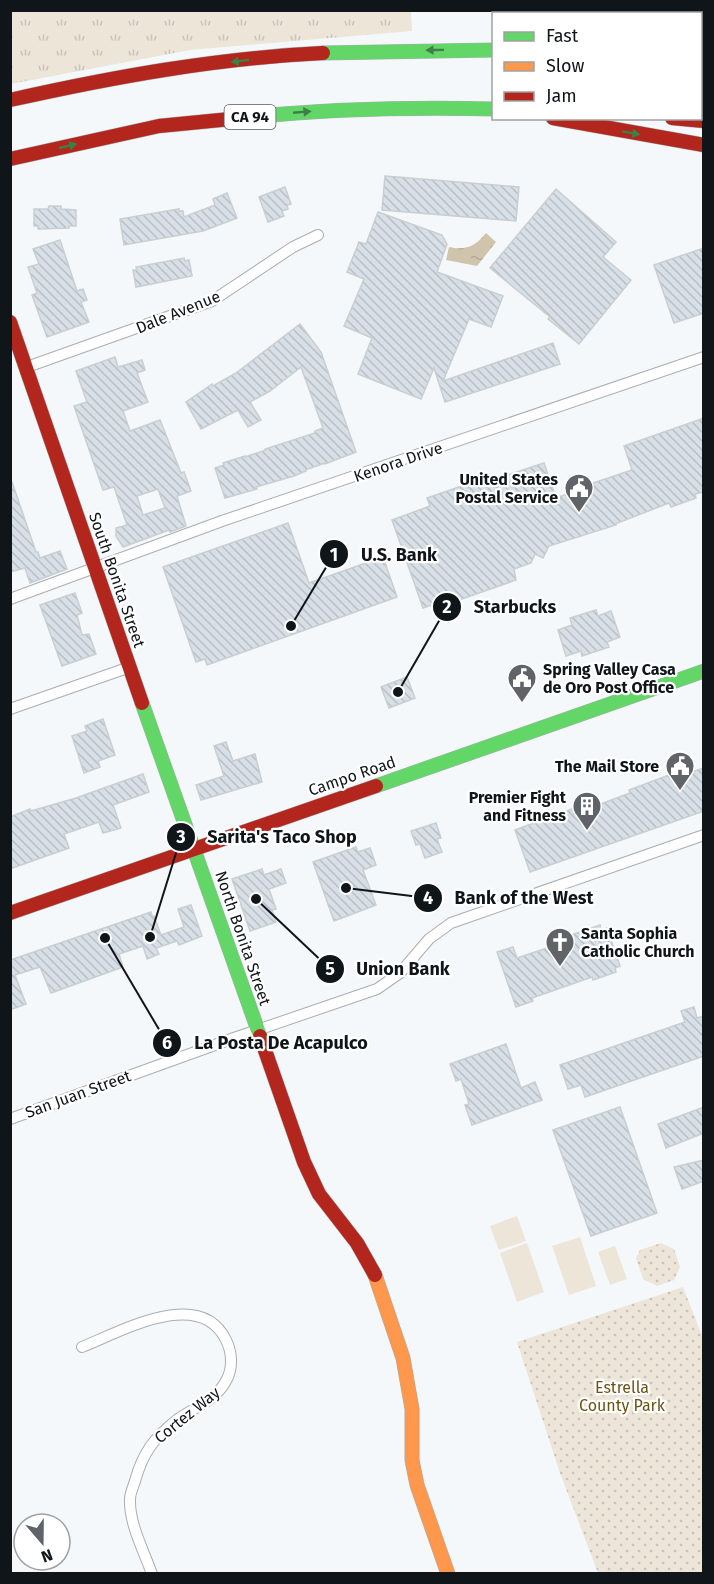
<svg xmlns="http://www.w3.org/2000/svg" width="714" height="1584" font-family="'Fira Sans',sans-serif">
<defs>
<pattern id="grass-tufts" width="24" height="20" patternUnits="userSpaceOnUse" patternTransform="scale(1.5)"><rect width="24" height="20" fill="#ece5d8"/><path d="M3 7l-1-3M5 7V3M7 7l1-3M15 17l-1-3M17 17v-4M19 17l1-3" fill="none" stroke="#c9c4b9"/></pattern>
<pattern id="park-dots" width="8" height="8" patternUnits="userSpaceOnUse" patternTransform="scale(1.5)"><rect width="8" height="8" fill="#ece5d8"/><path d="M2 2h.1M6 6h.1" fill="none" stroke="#c9c4b9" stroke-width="1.8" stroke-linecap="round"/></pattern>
<pattern id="water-ripples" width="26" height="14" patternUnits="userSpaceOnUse" patternTransform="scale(1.5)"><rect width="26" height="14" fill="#d0c4ad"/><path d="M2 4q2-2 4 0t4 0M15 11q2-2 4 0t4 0" fill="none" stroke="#b1a894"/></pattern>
<pattern id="building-back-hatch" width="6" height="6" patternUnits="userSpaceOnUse" patternTransform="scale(1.5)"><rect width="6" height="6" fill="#d8e0e7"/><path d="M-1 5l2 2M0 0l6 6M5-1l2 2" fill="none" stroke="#b8bfc6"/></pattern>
</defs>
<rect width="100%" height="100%" fill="#f5f8fb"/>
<polygon fill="url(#grass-tufts)" points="11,10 411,11 412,31 190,50 11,84"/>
<g fill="url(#park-dots)">
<polygon points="661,1243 674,1249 680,1267 674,1280 657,1286 643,1279 636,1258 640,1250"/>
<polygon points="683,1287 703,1338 703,1573 598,1573 560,1473 517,1342"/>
</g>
<g fill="#ece5d8">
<polygon points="517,1216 526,1241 499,1250 490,1226"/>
<polygon points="580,1237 596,1286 569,1295 552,1246"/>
<polygon points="527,1243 544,1292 517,1302 500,1253"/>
<polygon points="615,1246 627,1279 610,1285 598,1252"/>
</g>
<path fill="url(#water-ripples)" d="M486 233 496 242 477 266 446 260 449 247C465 251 476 246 486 233Z"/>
<g fill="url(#building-back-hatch)" stroke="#c9ced1" stroke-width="1.5" fill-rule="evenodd">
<polygon points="385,176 519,187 516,221 382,210"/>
<polygon points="285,187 291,204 287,205 288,209 282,211 284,216 268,222 259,197"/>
<polygon points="556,189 616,242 603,257 631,280 579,344 548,319 550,317 490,268"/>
<polygon points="227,193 237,218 203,231 124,245 120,219 179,209 179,211 183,211 184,217 215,205 213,199"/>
<polygon points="49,206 61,206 61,209 76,210 76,226 69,226 69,228 38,229 38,226 34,226 34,209 48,209"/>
<polygon points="378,212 442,235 447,244 437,272 503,296 491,327 469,319 443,381 553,343 560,364 445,402 434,368 421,399 358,374 372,338 344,326 364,279 347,272 359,242 366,244"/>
<polygon points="60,240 77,291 83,289 87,300 81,302 89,322 47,337 32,295 37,293 28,267 39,264 33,249"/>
<polygon points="704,248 704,313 674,323 654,265"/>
<polygon points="184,258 185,261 189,260 192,276 136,287 133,270 137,270 136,267"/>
<polygon points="300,324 321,352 356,452 325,464 325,463 305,470 306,471 294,476 256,487 257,489 225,498 215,468 224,465 223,463 245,456 245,457 266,450 265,449 315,433 315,431 323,428 301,367 270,391 250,402 261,420 248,427 238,410 201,429 186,402 212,384 213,386 236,373"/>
<path d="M115 357 118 367 142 360 145 370 137 373 148 402 123 411 130 431 160 420 181 473 184 472 191 491 177 496 186 526 170 532 169 530 123 547 116 536V528L127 525 114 487 103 490 74 406 87 402 76 371ZM158 489 165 508 143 515 137 496Z"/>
<polygon points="704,418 704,492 695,494 696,498 671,507 669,503 615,524 616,525 549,546 543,558 535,554 531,563 514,569 516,580 436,608 435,604 423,608 392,520 430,506 427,498 482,479 483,483 544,463 556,498 584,488 584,486 632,470 624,446"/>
<polygon points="10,482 12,482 36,552 38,552 40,558 60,551 67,569 30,583 25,568 10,572"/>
<polygon points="288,523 309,583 383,557 397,597 207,665 205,659 196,662 163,567"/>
<polygon points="75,593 82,613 77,615 82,635 89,634 96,654 62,666 40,605"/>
<polygon points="596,610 598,616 611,611 620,637 607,642 609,647 582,656 581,651 566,656 558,630 572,625 570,618"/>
<polygon points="407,677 415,698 389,708 381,687"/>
<polygon points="103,719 115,755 98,761 100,767 84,773 72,736 87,731 85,726"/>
<polygon points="226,742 233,761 255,754 262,782 201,800 196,785 224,776 214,746"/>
<polygon points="704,768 704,811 530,872 515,830 572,809 574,814 630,793 629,790 677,772 678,776"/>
<polygon points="143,774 149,792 113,805 121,828 103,833 99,822 64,834 69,848 10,869 10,817 30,809 31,811 76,798"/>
<polygon points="436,823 441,838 437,839 442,852 425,858 420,844 416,845 411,831"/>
<polygon points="356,847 358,852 370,848 376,865 363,870 376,905 334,921 313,862"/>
<polygon points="262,869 264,875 281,869 286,883 269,889 276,909 272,910 276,922 250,931 232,879"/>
<polygon points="191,905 202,936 179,945 177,941 156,948 159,954 147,959 143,946 119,954 123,967 51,993 40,967 15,975 26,1004 10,1010 10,960 151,912 152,916 154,916 161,935 184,927 178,909"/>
<polygon points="600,925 601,930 607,928 620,966 615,968 616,972 593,980 592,977 532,998 533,1001 516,1007 497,952 513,947 517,958 565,942 563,938"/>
<polygon points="694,1007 697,1018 704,1016 704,1056 585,1097 581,1085 568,1089 560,1065 685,1022 681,1011"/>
<polygon points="506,1044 521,1088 535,1082 542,1100 472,1125 465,1105 469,1104 461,1079 456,1081 450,1064"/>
<polygon points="620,1107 657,1213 591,1236 553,1130"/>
<polygon points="704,1107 704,1133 666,1148 658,1124"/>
<polygon points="704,1160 704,1181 682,1189 674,1167"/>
</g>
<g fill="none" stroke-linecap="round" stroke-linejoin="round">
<g stroke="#a9aeb1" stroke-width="12">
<g id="street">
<polyline points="27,367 212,301 293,247 318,235"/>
<polyline points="10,599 222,521 704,357"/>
<polyline points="10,709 130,667"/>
<polyline points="10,1119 234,1038 377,989 400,973 429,939 451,923 704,835"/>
<path d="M82 1347C120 1332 200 1286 226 1340 232 1352 233 1367 227 1379 217 1400 195 1407 178 1419 154 1438 143 1452 135 1481 133 1487 130 1494 130 1499 129 1524 144 1551 152 1574"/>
</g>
</g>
<g stroke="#a9aeb1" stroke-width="15">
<g id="fast">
<polyline points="323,53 494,50"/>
<path d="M241 118C325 109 409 107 494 109"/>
<polyline points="142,703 260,1036"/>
<polyline points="376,786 704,671"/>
</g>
</g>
<g stroke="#a9aeb1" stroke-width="15">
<polyline id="slow" points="375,1275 403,1358 412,1409 412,1460 417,1485 448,1574"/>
</g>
<g stroke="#a9aeb1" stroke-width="15">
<g id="jam">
<polyline points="700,60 704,60"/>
<path d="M10 100C113 77 217 58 323 53"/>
<polyline points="553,118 704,145"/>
<polyline points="672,118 704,121"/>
<polyline points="10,159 159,126 241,118"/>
<polyline points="10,322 142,703"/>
<polyline points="10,913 376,786"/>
<polyline points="260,1036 304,1162 319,1194 357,1243 375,1275"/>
</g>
</g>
<use href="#street" stroke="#fefefe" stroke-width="10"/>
<use href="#fast" stroke="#63d668" stroke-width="14"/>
<use href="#slow" stroke="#ff974d" stroke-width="14"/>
<use href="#jam" stroke="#b3261e" stroke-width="14"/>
</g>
<defs><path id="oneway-solid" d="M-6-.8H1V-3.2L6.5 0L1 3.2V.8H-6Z" transform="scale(1.5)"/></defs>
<g fill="#3d7f44">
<use href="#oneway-solid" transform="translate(435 50) rotate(179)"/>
<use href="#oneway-solid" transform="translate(240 61) rotate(173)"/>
<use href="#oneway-solid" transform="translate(302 112) rotate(-5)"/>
<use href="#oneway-solid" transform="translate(631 133) rotate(10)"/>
<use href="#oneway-solid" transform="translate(68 146) rotate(-13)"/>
</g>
<defs>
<g id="civic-pin" transform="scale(1.5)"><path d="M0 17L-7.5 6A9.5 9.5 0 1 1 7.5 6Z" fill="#606468" stroke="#fff"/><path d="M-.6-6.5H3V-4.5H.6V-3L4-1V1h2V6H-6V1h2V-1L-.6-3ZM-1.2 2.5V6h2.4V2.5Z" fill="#fff"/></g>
<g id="building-pin" transform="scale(1.5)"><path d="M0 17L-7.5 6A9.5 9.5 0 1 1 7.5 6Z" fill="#606468" stroke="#fff"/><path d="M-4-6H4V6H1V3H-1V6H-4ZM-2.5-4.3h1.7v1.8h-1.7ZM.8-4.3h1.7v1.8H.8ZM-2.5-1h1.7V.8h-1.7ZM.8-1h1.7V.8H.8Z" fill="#fff"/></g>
<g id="church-pin" transform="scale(1.5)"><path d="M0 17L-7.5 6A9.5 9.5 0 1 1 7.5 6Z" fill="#606468" stroke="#fff"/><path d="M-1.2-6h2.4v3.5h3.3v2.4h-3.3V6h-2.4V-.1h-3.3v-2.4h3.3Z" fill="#fff"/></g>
</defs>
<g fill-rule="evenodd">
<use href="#civic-pin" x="579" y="488"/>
<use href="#civic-pin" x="522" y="678"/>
<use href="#civic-pin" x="680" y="766"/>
<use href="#building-pin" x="587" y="806"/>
<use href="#church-pin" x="560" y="942"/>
</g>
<g text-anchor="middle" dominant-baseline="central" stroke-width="4.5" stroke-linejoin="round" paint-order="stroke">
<rect fill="#fff" stroke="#575b5e" stroke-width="1.5" x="224.5" y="105" width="51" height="24" rx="4.5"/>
<g font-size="15" font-weight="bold" fill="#0f1519">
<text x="250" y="117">CA 94</text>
</g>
<g font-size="16" fill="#0f1519" stroke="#fff">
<text transform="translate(178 312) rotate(-22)">Dale Avenue</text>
<text transform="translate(398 462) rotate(-19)">Kenora Drive</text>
<text transform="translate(117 580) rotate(71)">South Bonita Street</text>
<text transform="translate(352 776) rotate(-19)">Campo Road</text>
<text transform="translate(243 938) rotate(71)">North Bonita Street</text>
<text transform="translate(78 1094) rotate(-20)">San Juan Street</text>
<text transform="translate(187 1415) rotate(-39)">Cortez Way</text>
</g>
<g font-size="16" font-weight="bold" fill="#0f1519" stroke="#fff" text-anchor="end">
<text x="558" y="479">United States<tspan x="558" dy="18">Postal Service</tspan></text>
<text x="543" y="669" text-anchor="start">Spring Valley Casa<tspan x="543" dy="18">de Oro Post Office</tspan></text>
<text x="659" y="766">The Mail Store</text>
<text x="566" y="797">Premier Fight<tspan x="566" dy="18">and Fitness</tspan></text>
<text x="581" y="933" text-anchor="start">Santa Sophia<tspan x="581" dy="18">Catholic Church</tspan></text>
</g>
<g font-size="16" fill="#6c5217" stroke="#fff">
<text x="622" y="1387">Estrella<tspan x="622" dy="18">County Park</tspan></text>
</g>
</g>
<path fill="none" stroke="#0f1519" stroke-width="2" d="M291 626L334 554M398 692L447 607M150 937L181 837M346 888L428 898M256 899L330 969M105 938L167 1043"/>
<g fill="#0f1519" stroke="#fff" stroke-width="2">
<circle cx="291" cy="626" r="6"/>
<circle cx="398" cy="692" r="6"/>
<circle cx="150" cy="937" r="6"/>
<circle cx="346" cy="888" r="6"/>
<circle cx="256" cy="899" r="6"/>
<circle cx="105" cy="938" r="6"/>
<circle cx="334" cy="554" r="15"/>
<circle cx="447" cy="607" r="15"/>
<circle cx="181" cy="837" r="15"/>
<circle cx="428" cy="898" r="15"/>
<circle cx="330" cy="969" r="15"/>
<circle cx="167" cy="1043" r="15"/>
</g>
<g font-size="18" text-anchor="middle" font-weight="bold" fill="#fff">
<text x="334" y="561">1</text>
<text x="447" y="613">2</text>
<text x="181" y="843">3</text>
<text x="428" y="904">4</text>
<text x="330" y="975">5</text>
<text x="167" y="1049">6</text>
</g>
<g font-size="18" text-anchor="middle" font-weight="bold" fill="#0f1519" stroke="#fff" stroke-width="4.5" stroke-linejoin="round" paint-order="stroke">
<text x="399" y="561">U.S. Bank</text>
<text x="515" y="613">Starbucks</text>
<text x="282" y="843">Sarita's Taco Shop</text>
<text x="524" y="904">Bank of the West</text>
<text x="403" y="975">Union Bank</text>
<text x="281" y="1049">La Posta De Acapulco</text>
</g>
<rect width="714" height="1584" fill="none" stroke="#0f1519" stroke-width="24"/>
<rect x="492" y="12" width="210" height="108" fill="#ffffff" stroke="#9fa1a3" stroke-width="1.5"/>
<rect x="504" y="32" width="30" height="9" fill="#63d668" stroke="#9fa1a3" stroke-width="1.5"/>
<text x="546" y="42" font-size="18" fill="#0f1519">Fast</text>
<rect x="504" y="62" width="30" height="9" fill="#ff974d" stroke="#9fa1a3" stroke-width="1.5"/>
<text x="546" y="72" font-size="18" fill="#0f1519">Slow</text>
<rect x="504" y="92" width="30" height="9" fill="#b3261e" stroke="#9fa1a3" stroke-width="1.5"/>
<text x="546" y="102" font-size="18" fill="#0f1519">Jam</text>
<g transform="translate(42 1542) rotate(160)"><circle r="28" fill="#ffffff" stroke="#9fa1a3" stroke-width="1.5"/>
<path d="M0-4.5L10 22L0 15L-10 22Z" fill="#606468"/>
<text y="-9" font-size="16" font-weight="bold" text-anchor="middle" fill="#0f1519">N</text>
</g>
</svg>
